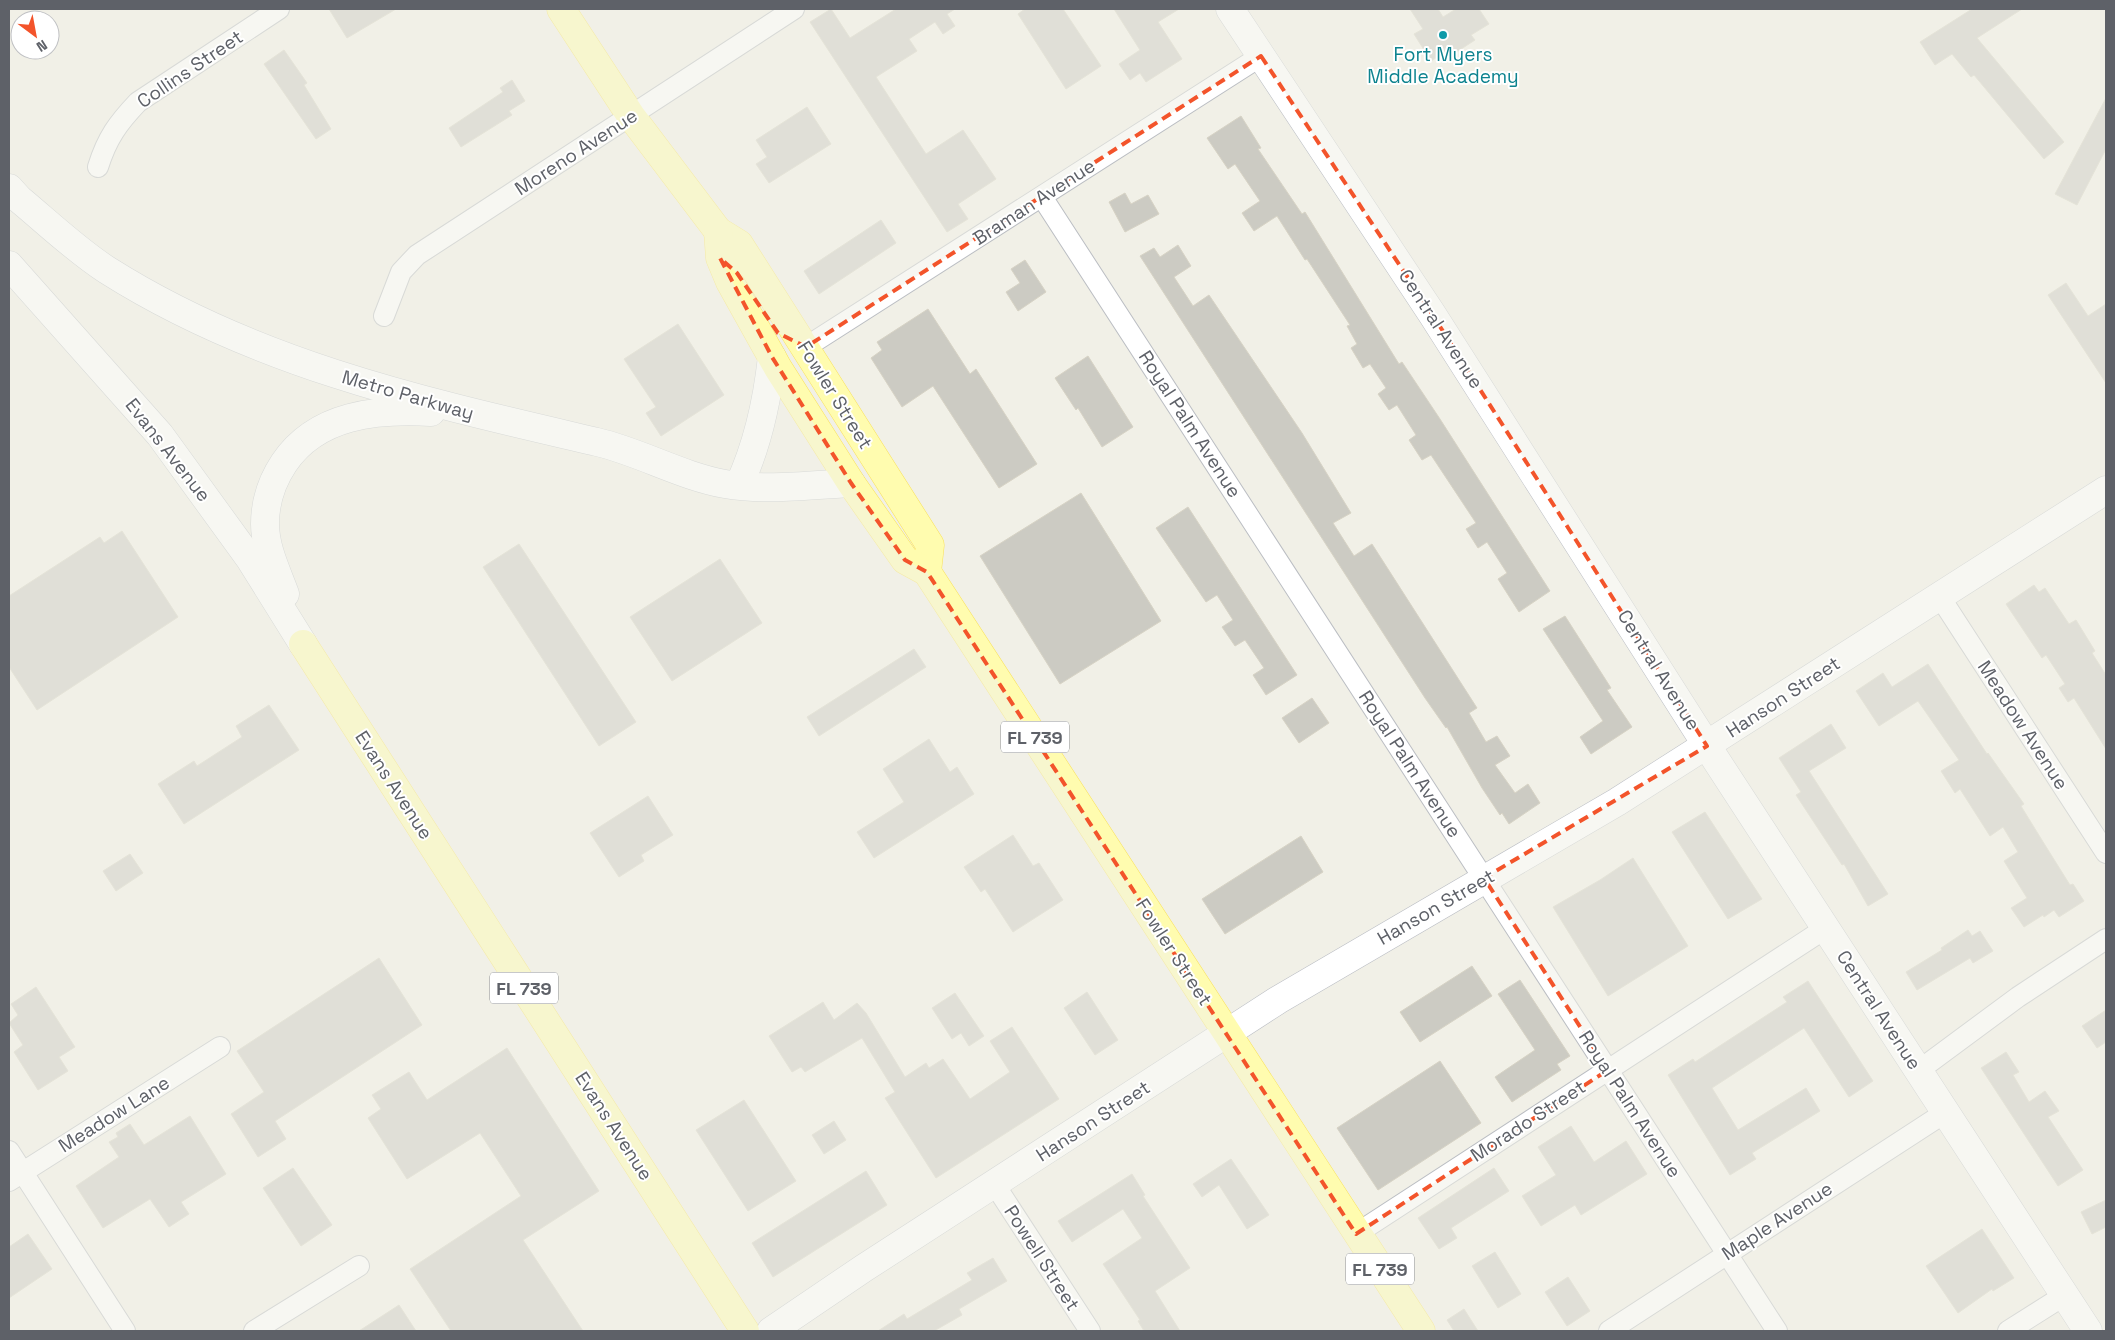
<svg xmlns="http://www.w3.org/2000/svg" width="2115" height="1340" font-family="'Space Grotesk',sans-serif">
<rect width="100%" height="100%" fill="#f1f0e7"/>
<g fill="#cccbc3" stroke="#d7d3c5">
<polygon points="329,9 396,9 347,38"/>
<polygon points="831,9 850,38 896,9 955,9 947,14 955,26 943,34 935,22 909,39 917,51 876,77 926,154 963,130 996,179 958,204 968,219 947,232 810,22"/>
<polygon points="1025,9 1063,9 1101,66 1066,89 1018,14"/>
<polygon points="1114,9 1179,9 1158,22 1182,59 1146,82 1140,73 1130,80 1119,64 1140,50"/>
<polygon points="1410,9 1438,9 1443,17 1456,9 1479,9 1489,24 1471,35 1475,40 1452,55 1448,50 1431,61 1414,34 1423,29"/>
<polygon points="1972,9 2022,9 1977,38 2064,142 2044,159 1974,75 1971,77 1952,54 1935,65 1920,42"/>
<polygon points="284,50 307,83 304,85 331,129 316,139 264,64"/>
<polygon points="512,80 525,101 509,111 512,115 461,147 449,128 503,92 500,88"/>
<polygon points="2106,98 2106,149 2077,205 2055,194"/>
<polygon points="807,107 831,144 769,183 756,164 767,157 756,140"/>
<polygon points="1241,116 1261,148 1258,149 1302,214 1305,212 1399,364 1402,362 1440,419 1550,591 1519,612 1498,579 1507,573 1487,542 1478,548 1466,529 1476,523 1431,455 1422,460 1409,440 1416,435 1397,405 1389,410 1378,394 1386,388 1370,364 1363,368 1351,348 1357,344 1347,326 1350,325 1307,259 1305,260 1277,216 1254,231 1242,213 1260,201 1235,164 1228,169 1207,138"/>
<polygon points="1125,193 1131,204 1148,195 1159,214 1125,232 1109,202"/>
<polygon points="881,220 896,243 819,294 804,271"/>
<polygon points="1178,245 1191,266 1174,277 1193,306 1209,295 1302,433 1351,513 1333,523 1354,556 1372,544 1477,708 1469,713 1486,742 1497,736 1510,756 1495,765 1515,793 1528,784 1540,803 1509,824 1502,813 1500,815 1482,788 1447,727 1446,728 1425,698 1140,256 1154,248 1160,257"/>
<polygon points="1025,260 1046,292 1018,311 1006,292 1020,283 1011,269"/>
<polygon points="2066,283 2088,316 2106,304 2106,383 2048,295"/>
<polygon points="928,309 970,374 976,369 1037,464 999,488 933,386 902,407 871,358 882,350 877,342"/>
<polygon points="678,324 724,395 661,436 646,413 656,407 624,359"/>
<polygon points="1088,356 1133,427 1102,447 1078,408 1076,410 1055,378"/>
<polygon points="1081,493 1161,621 1060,684 980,556"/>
<polygon points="1188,507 1297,675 1266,695 1253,675 1264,668 1245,640 1235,646 1222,627 1233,620 1217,595 1206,602 1156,528"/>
<polygon points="122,531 178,617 37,710 9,667 9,596 100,537 104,543"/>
<polygon points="519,544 636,722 599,746 483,567"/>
<polygon points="720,559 762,623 672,681 630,617"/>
<polygon points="2034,585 2039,592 2045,588 2069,624 2076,620 2095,651 2092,653 2106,675 2106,749 2074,698 2068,702 2059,688 2065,684 2046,655 2042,658 2006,604"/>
<polygon points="1565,616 1611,688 1607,690 1632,727 1591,754 1580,737 1603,721 1543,629"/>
<polygon points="914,649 926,667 819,736 807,717"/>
<polygon points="1928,664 1987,754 1988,753 2024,804 2021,806 2045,845 2070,885 2073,884 2084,901 2059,917 2054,910 2044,917 2043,915 2024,927 2011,908 2027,898 2004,861 2018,852 2003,827 1990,836 1960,789 1955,793 1941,771 1959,760 1918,701 1879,726 1856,691 1883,673 1892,687"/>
<polygon points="1312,698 1329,723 1299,743 1282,718"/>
<polygon points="269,705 299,750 184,824 158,784 194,761 197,766 242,737 236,726"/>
<polygon points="1831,724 1846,748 1809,771 1888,894 1868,906 1844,864 1842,865 1796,795 1801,792 1779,758"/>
<polygon points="929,739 950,772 957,767 974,794 874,858 857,832 904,802 883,769"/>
<polygon points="648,796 673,835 641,855 644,861 619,877 590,833"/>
<polygon points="1705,812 1762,899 1728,919 1672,832"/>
<polygon points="1013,835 1033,866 1039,863 1063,900 1013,932 985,889 981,892 964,867"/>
<polygon points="1301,836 1323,872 1225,934 1202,899"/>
<polygon points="130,854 143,873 116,891 103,871"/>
<polygon points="1633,858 1688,946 1608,996 1553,907 1600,880"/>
<polygon points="1968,930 1972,936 1980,931 1993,951 1973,963 1970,958 1917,990 1906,972 1942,950 1941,948"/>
<polygon points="379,958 422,1025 275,1121 286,1139 258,1157 231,1114 264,1092 237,1051"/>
<polygon points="1472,966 1492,996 1420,1042 1400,1012"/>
<polygon points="1520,980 1570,1056 1557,1064 1561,1070 1512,1102 1495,1077 1535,1050 1498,994"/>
<polygon points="1808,981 1873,1081 1849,1097 1804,1028 1712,1088 1738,1130 1806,1088 1820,1111 1752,1153 1756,1159 1730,1175 1668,1075 1693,1059 1695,1062 1787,1002 1783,997"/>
<polygon points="36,987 75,1047 59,1057 68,1071 38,1090 14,1052 23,1045 9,1023 18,1015 11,1004"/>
<polygon points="1087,992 1118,1040 1095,1055 1064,1008"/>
<polygon points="955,993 984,1036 969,1046 961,1033 952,1039 932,1008"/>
<polygon points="823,1002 834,1020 857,1003 866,1013 905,1077 926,1063 929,1068 943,1059 970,1099 1010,1072 990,1041 1012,1027 1059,1099 936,1178 885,1098 895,1092 862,1038 805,1072 801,1067 792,1072 769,1036"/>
<polygon points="2106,1010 2106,1042 2097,1048 2082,1026"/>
<polygon points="507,1048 599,1191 523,1240 583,1331 451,1331 410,1269 521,1196 480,1133 407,1179 368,1118 381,1109 372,1095 409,1072 427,1100"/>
<polygon points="2006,1052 2019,1072 2013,1075 2029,1102 2045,1091 2059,1111 2048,1117 2083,1170 2058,1186 1981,1068"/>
<polygon points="1440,1061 1481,1123 1378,1190 1337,1128"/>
<polygon points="744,1100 796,1181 748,1211 696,1130"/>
<polygon points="190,1116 226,1174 181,1202 189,1214 169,1227 150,1199 103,1228 76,1186 119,1157 109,1142 118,1137 116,1133 130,1124 144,1145"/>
<polygon points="834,1121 846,1140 824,1154 812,1135"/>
<polygon points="1571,1126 1594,1162 1626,1141 1647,1174 1581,1215 1575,1205 1541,1226 1522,1196 1556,1175 1538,1147"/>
<polygon points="1231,1159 1269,1215 1247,1229 1219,1185 1202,1197 1193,1184"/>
<polygon points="293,1168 332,1225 301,1246 263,1188"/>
<polygon points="1494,1168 1509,1191 1451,1228 1457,1238 1439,1249 1418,1218"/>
<polygon points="866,1171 887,1205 773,1277 752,1243"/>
<polygon points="1132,1174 1145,1195 1143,1196 1190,1268 1155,1291 1180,1331 1144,1331 1138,1321 1140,1320 1103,1264 1142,1238 1123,1209 1072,1242 1058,1221"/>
<polygon points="2106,1200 2106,1227 2092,1234 2081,1212"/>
<polygon points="1982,1229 2014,1278 1993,1291 1992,1289 1958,1313 1926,1266"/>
<polygon points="28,1234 52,1269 9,1298 9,1247"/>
<polygon points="1495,1252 1521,1294 1498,1308 1472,1266"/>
<polygon points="993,1258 1007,1281 959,1309 962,1315 934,1331 878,1331 904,1314 907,1319 972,1280 967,1273"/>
<polygon points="1568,1277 1590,1311 1567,1326 1545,1292"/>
<polygon points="399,1305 416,1331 359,1331"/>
<polygon points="1464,1309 1478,1331 1454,1331 1447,1320"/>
</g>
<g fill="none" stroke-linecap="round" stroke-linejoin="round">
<g stroke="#bbbec3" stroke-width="22">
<g id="street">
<path d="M98 167C107 138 118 123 138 102L279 9"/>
<polyline points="1042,197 1777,1331"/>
<polyline points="384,316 401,272 417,255 794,9"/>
<polyline points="806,347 1261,56"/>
<polyline points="1940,597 2106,853"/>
<polyline points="1918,1071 2018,997 2106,939"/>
<polyline points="9,1151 125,1331"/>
<polyline points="9,1181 220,1047"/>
<polyline points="995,1185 1090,1331"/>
<polyline points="1356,1234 1826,928"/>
<polyline points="254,1331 359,1266"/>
<polyline points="1609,1331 1946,1112"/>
<polyline points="2008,1331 2065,1295"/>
</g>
</g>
<g stroke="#bcbfc5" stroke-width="29">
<g id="secondary">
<polyline points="1230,9 1432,314 1718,763 2088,1331"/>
<path d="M9 188 19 199C48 223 76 250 107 270 257 365 426 402 597 442 640 452 681 476 725 484 766 491 810 485 851 483"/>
<polyline points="9,265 160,435 250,559 303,644"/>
<path d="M739 485C758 444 767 403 772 357"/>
<path d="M285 594C277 572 265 548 265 524 265 503 272 481 284 463 317 414 377 409 431 412"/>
<polyline points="771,1331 864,1268 1278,1000 1617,802 2106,490"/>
</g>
</g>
<g stroke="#fae158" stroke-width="29">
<g id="primary">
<polyline points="561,9 631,116 718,231 739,244 930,545 927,572"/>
<polyline points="718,231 720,258 730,282 778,368 851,483 905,560 927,572 1421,1331"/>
<polyline points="303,644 745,1331"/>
</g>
</g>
<use href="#street" stroke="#fff" stroke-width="20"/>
<use href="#secondary" stroke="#fff" stroke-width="28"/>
<use href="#primary" stroke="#fffcaf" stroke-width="28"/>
</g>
<path d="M0 0H2115V1340H0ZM1261 56 1432 314 1707 746 1484 878 1608 1070 1356 1234 927 572 905 560 851 483 772 357 720 258 737 273 778 333 806 347Z" fill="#f1f0e7" fill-opacity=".55" fill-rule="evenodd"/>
<path fill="none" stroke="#f3542b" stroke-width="4" stroke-dasharray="10 6" stroke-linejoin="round" d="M1261 56 1432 314 1707 746 1484 878 1608 1070 1356 1234 927 572 905 560 851 483 772 357 720 258 737 273 778 333 806 347Z"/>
<circle fill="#0f9aa8" stroke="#fff" stroke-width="2" cx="1443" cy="35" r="5"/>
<g text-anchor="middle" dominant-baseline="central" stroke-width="4" stroke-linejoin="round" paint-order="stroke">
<g fill="#fff" stroke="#8e9095" stroke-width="1">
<rect x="1001" y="721.5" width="68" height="31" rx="4"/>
<rect x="490" y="972.5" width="68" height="31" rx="4"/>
<rect x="1346" y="1253.5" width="68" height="31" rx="4"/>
</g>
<g font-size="18" font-weight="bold" fill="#5e6168">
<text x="1035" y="737">FL 739</text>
<text x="524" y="988">FL 739</text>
<text x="1380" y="1269">FL 739</text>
</g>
<g font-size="19" fill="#0d838f" stroke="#fff">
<text x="1443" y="54">Fort Myers<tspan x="1443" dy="22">Middle Academy</tspan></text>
</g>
<g font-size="19" fill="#5e6168" stroke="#fff">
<text transform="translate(190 69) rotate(-34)">Collins Street</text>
<text transform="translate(576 152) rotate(-33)">Moreno Avenue</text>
<text transform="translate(1034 202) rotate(-33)">Braman Avenue</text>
<text transform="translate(1441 329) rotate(57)">Central Avenue</text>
<text transform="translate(408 395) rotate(16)">Metro Parkway</text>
<text transform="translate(835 395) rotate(58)">Fowler Street</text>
<text transform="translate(1190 424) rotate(57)">Royal Palm Avenue</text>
<text transform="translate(168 450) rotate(52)">Evans Avenue</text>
<text transform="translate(1659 670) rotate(58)">Central Avenue</text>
<text transform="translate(1783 697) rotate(-33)">Hanson Street</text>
<text transform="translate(2023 725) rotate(57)">Meadow Avenue</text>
<text transform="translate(1410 764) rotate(57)">Royal Palm Avenue</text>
<text transform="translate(394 785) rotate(57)">Evans Avenue</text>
<text transform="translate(1436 907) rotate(-30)">Hanson Street</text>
<text transform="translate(1174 952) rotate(57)">Fowler Street</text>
<text transform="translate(1879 1010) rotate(57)">Central Avenue</text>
<text transform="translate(1630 1104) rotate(57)">Royal Palm Avenue</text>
<text transform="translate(114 1114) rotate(-32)">Meadow Lane</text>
<text transform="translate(1093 1121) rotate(-33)">Hanson Street</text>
<text transform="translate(1528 1121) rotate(-33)">Morado Street</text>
<text transform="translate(614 1126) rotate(57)">Evans Avenue</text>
<text transform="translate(1777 1221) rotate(-33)">Maple Avenue</text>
<text transform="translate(1042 1258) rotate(57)">Powell Street</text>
</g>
</g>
<rect width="2115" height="1340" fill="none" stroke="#5e6168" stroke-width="20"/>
<g transform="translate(35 35) rotate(148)"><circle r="24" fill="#ffffff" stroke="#bfc0c3"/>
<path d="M0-4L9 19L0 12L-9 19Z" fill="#f3542b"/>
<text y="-8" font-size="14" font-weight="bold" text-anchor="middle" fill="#5e6168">N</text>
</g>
</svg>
